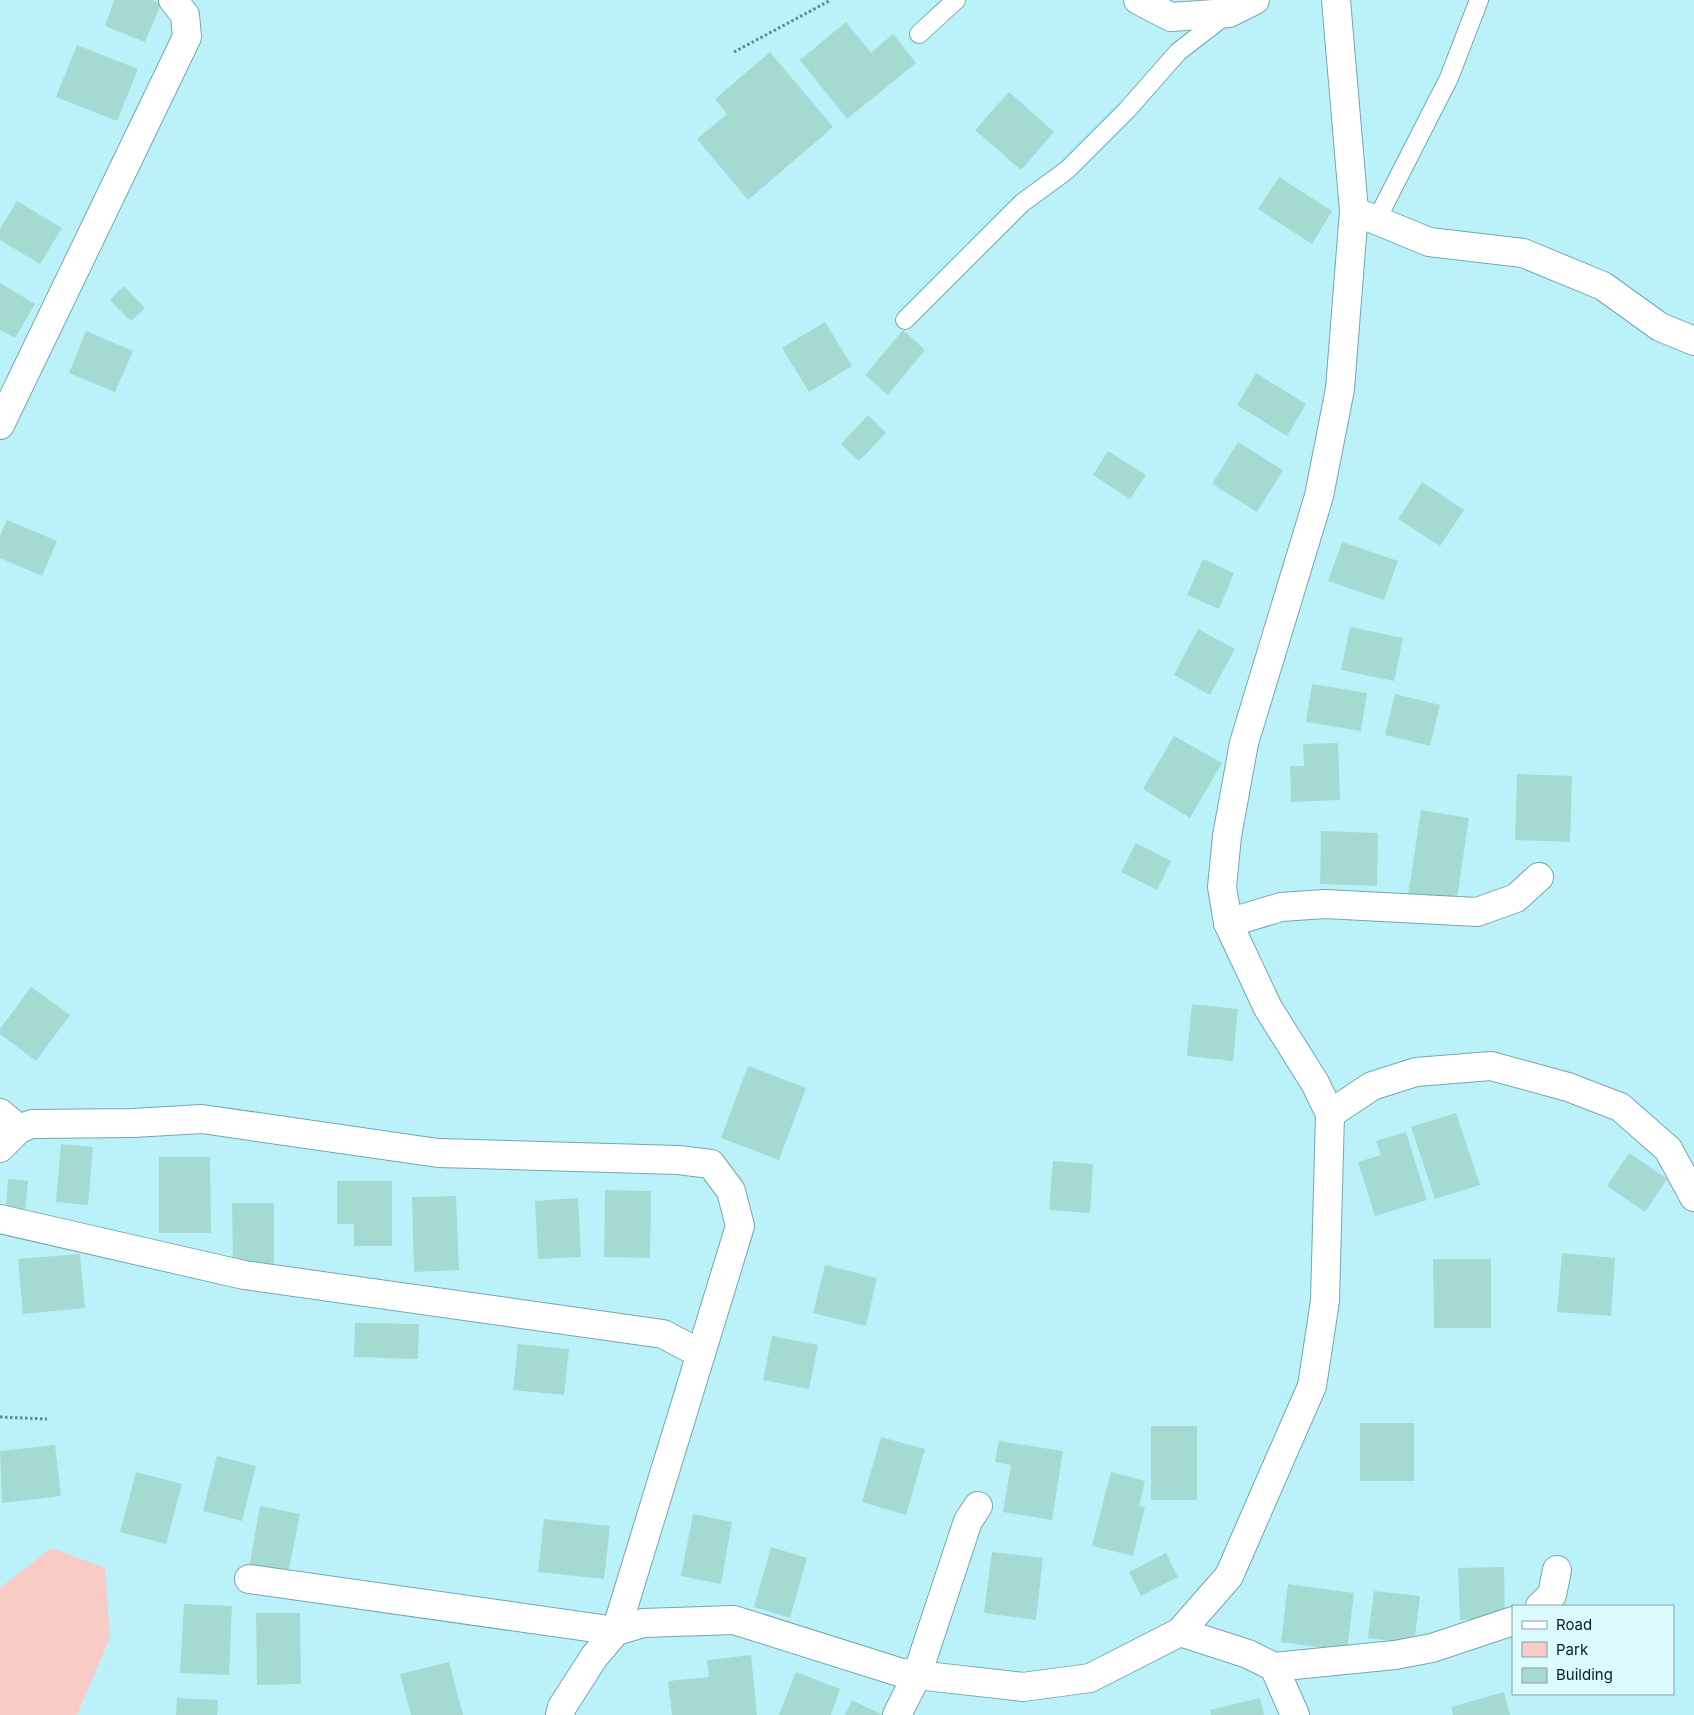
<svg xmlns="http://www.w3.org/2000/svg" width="1694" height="1715" font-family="Inter,sans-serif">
<rect width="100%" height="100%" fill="#bbf2f9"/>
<polygon fill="#f8cbc6" points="51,1548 105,1568 110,1638 77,1715 0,1715 0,1588"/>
<g fill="#a5dad3">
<polygon points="114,0 151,0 161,4 145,42 105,26"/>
<polygon points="846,22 871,53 893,34 916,63 847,119 800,60"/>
<polygon points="77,45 138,69 117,121 56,97"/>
<polygon points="770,52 833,127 748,200 697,139 727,114 715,99"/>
<polygon points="1009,92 1054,132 1021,170 975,130"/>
<polygon points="1279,177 1332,211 1312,244 1258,209"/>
<polygon points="17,201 62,228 40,264 0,240 0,229"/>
<polygon points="0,283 35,304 15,338 0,330"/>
<polygon points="124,286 145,308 131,321 110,300"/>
<polygon points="825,322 852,366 809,392 782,348"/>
<polygon points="903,330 925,350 888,395 865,375"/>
<polygon points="86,331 133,351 115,392 69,373"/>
<polygon points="1256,373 1306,404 1287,436 1237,405"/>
<polygon points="868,415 886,433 859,461 841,444"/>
<polygon points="1238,442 1283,470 1257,512 1212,484"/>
<polygon points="1108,451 1146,475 1130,499 1093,475"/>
<polygon points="1422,482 1464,510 1440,546 1398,519"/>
<polygon points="7,520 57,541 42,576 0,558 0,536"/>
<polygon points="1342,542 1398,561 1384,600 1328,581"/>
<polygon points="1203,559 1234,573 1219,609 1187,595"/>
<polygon points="1350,627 1403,638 1394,681 1341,670"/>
<polygon points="1198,629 1235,649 1210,695 1174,675"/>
<polygon points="1312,684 1367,693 1361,731 1306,722"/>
<polygon points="1395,694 1440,705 1430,746 1385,735"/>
<polygon points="1174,736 1222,763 1190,818 1143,789"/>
<polygon points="1338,743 1340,800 1291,802 1290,766 1304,766 1303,744"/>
<polygon points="1517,774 1572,776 1570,842 1515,840"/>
<polygon points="1421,810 1469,818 1456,904 1408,896"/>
<polygon points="1321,831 1378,833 1377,886 1320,884"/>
<polygon points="1136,843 1171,861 1157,890 1121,872"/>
<polygon points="31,987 70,1015 36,1061 0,1034 0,1029"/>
<polygon points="1192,1004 1238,1009 1233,1061 1187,1056"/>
<polygon points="748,1066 806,1088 779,1160 721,1138"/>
<polygon points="1456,1113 1480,1185 1435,1199 1411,1127"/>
<polygon points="1406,1132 1427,1200 1375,1216 1358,1162 1381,1155 1376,1141"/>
<polygon points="61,1144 93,1147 88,1205 56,1202"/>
<polygon points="1629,1153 1667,1179 1645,1212 1607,1186"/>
<polygon points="159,1157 210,1157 211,1233 159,1233"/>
<polygon points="1053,1161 1093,1164 1090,1213 1049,1210"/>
<polygon points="8,1179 28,1181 25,1211 6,1209"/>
<polygon points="337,1181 392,1181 392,1246 354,1246 354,1224 337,1224"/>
<polygon points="605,1190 651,1191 650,1258 604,1257"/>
<polygon points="456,1196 459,1270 414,1272 412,1197"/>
<polygon points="578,1198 581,1257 538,1259 535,1201"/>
<polygon points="232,1203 274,1203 274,1265 233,1266"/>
<polygon points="1562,1253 1615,1258 1611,1316 1557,1312"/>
<polygon points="80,1254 85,1308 23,1314 18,1259"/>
<polygon points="1433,1259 1491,1259 1491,1328 1434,1328"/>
<polygon points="825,1265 877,1278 866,1326 813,1313"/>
<polygon points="355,1323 419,1324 418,1359 354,1357"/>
<polygon points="772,1336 818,1345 809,1389 763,1380"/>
<polygon points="518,1344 569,1349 564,1395 513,1390"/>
<rect x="1360" y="1423" width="54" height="58"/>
<rect x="1151" y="1426" width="46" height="74"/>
<polygon points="881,1437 925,1449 906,1515 862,1502"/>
<polygon points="999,1441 1063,1451 1052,1520 1003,1512 1011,1465 995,1462"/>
<polygon points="55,1445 61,1496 2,1503 0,1451"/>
<polygon points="217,1456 256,1466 242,1521 203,1511"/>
<polygon points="136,1472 182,1484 166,1544 120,1532"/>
<polygon points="1111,1472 1145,1481 1139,1506 1145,1507 1133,1556 1092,1546"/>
<polygon points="260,1506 300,1514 288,1574 249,1567"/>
<polygon points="693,1514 732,1522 721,1584 681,1576"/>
<polygon points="544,1519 610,1526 604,1579 538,1572"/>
<polygon points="771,1547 807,1558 790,1618 754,1607"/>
<polygon points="992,1552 1043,1558 1036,1620 984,1613"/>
<polygon points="1166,1553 1178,1577 1141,1596 1129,1572"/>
<polygon points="1504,1567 1505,1618 1460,1620 1458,1568"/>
<polygon points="1288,1584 1354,1593 1347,1651 1281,1642"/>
<polygon points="1374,1591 1420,1596 1414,1644 1368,1638"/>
<polygon points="184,1604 232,1606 229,1675 180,1673"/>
<polygon points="256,1613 300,1613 301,1684 257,1685"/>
<polygon points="751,1655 757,1715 672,1715 668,1681 709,1677 707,1660"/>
<polygon points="449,1662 463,1715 411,1715 400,1674"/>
<polygon points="796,1672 840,1689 831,1715 779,1715"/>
<polygon points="1504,1692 1510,1715 1453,1715 1451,1707"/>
<polygon points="177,1698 218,1700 217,1715 176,1715"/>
<polygon points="1260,1698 1264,1715 1211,1715 1210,1710"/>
<polygon points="852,1700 883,1715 845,1715"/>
</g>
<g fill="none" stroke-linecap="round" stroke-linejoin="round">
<g stroke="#73a8ae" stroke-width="20">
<g id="service">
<polyline points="919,34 956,0"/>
<polyline points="1376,221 1449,78 1479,0"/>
<polyline points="905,320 1022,203 1067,170 1127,110 1178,52 1227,14"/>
</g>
</g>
<g stroke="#73a8ae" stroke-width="30">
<g id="minor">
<polyline points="1138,0 1171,17 1229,13 1255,0"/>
<polyline points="1354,211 1429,242 1523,253 1603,286 1660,327 1694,341"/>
<polyline points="0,425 187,37 185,15 173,0"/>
<polyline points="1228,923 1281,907 1325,904 1477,912 1516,898 1539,877"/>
<polyline points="0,1113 19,1129"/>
<polyline points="1330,1114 1372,1086 1416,1072 1491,1066 1568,1087 1620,1107 1668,1149 1694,1197"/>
<polyline points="0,1148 19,1129 32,1124 133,1123 202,1119 438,1153 678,1160 711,1164 731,1191 740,1226 616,1631 249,1579"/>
<polyline points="0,1219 244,1275 663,1334 701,1354"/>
<polyline points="1540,1606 1552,1595 1557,1570"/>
<polyline points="1180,1632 1248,1654 1274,1667 1295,1715"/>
<polyline points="1274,1667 1395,1655 1432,1648 1513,1621"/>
<polyline points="560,1715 562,1707 594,1657 616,1631 643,1623 734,1620 902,1673 917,1675 1023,1687 1090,1678 1180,1632 1229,1576 1312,1386 1325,1301 1330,1114 1315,1083 1268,1008 1228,923 1222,887 1227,836 1244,743 1319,496 1340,389 1354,211 1336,0"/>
<polyline points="897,1715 917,1675 968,1521 978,1506"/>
</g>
</g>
<g stroke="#61888d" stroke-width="3" stroke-dasharray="2.5 2.5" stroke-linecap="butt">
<polyline points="734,52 831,0"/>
<polyline points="0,1417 47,1419"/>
</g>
<use href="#service" stroke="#fff" stroke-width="18"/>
<use href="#minor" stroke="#fff" stroke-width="28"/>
</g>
<rect x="1512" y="1605" width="162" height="90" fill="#dbfbff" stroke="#86a2a5"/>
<rect x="1522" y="1621" width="25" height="8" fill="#ffffff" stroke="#86a2a5"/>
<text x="1556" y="1630" font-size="15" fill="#071d1f">Road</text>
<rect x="1522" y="1642" width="25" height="15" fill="#f8cbc6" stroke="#86a2a5"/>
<text x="1556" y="1655" font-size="15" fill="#071d1f">Park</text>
<rect x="1522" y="1668" width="25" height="15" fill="#a5dad3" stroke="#86a2a5"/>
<text x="1556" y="1680" font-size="15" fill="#071d1f">Building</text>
</svg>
